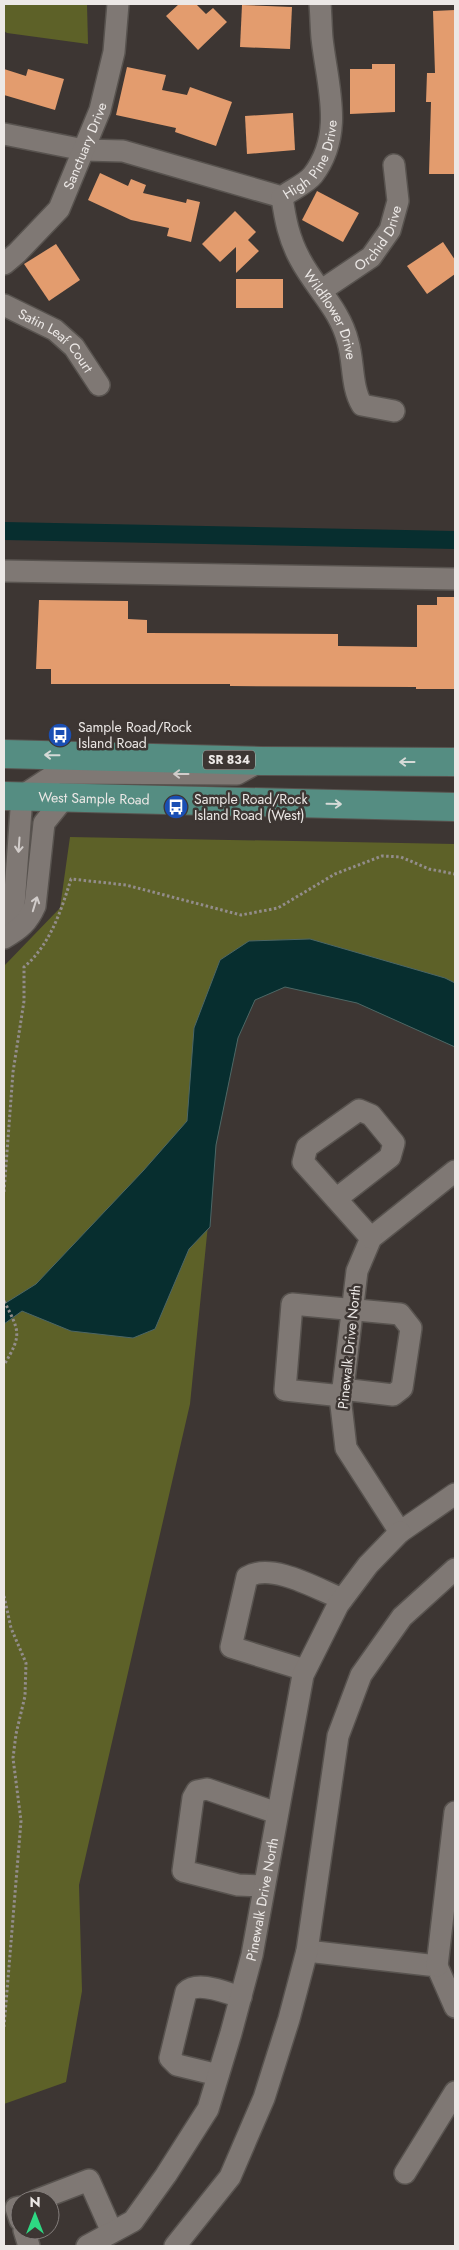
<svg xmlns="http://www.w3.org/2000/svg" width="459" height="2250" font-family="Jost,sans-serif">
<rect width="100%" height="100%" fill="#3d3633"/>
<g fill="#5d6128">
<polygon points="4,4 87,4 88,44 7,33 4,31"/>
<polygon points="70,837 455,844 455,1047 357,1003 285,987 255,1000 238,1038 216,1145 190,1404 79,1885 82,1991 66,2082 4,2104 4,966 60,908"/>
</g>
<polygon fill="#072e2f" stroke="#4c6666" points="310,939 445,978 455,983 455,1047 357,1003 285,987 255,1000 238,1038 216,1145 210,1227 189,1249 155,1329 133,1338 71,1331 22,1311 4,1324 4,1304 36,1284 143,1171 187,1121 194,1028 220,960 249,941"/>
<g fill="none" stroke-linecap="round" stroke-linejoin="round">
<polyline stroke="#072e2f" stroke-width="18" points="4,531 455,540"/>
</g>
<g fill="#e39c6e">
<polygon points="179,4 196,4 206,14 213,8 227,22 198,50 166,16"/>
<polygon points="242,5 292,7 290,49 240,47"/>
<polygon points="455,10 455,174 429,174 431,102 426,102 427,73 435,73 433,11"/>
<polygon points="372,64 395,64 395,112 350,114 350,69 372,69"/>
<polygon points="127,67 166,75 162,90 187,95 190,87 232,102 216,146 175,132 176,128 116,115"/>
<polygon points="4,69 26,76 28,69 64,79 55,110 4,95"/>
<polygon points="293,113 295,150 247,154 245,116"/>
<polygon points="100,173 128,186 131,179 146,185 143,193 186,203 187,199 200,202 191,242 167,236 169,228 131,220 88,200"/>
<polygon points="317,191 359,213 343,242 302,220"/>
<polygon points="235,211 256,232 248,240 259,251 236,273 236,247 220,262 202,244"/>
<polygon points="443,242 455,260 455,274 427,294 407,266"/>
<polygon points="56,244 80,280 49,301 24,264"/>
<rect x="236" y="279" width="47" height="29"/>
<polygon points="437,597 455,597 455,689 416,689 416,687 230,686 230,684 51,684 51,669 36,669 39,600 128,601 128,619 147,620 147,633 338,634 338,646 417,647 417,605 437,605"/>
</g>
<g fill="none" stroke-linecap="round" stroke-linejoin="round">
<g stroke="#58534f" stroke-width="24">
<g id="minor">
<path id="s1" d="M4 134 84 150 123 151 282 197C291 190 306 184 313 175 345 133 327 85 322 38 321 27 321 15 320 4"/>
<path id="s2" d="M282 197C285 219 289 239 300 259 315 288 340 309 348 342 354 362 351 387 362 405L394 411"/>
<path id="s3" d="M4 264 17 253 59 209 100 110 114 52 118 4"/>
<path id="s4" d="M322 290 371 257 390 230 398 201 394 165"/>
<path id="s5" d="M4 305 55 330 74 347 99 385"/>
<polyline points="4,571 455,579"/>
<polyline points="4,928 14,905 22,796 57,773 237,774 257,763"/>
<path d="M4 938C20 929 28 922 35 906L44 823 65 797"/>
<polyline points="455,1171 371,1238 357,1271 341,1405 346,1448 400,1532 455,1494"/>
<polyline points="336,1199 390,1157 394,1143 371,1115 359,1110 307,1147 303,1162 371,1238"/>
<polyline points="342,1396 285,1390 292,1304 400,1314 411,1328 402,1388 393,1395 342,1389"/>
<path d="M305 1670 231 1647 247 1577C272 1562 317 1589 342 1599"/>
<polyline points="264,1886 238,1885 183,1871 193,1798 197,1791 207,1789 277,1813"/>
<polyline points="307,1951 437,1966 455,2007"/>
<polyline points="437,1966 455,1812"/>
<path d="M218 2075 177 2065 170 2058 186 1992C198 1980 226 1993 241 1997"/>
<polyline points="405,2173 455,2092"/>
<polyline points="37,2200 89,2180 112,2232"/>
<polyline points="20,2207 16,2208 20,2220"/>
<polyline points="24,2230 29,2246"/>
<path id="s6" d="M87 2246 133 2221 166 2175 208 2109 231 2033 252 1955 303 1675 338 1605 368 1565 400 1532"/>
<polyline points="175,2246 230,2177 264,2098 289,2019 307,1951 338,1736 361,1675 402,1617 455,1569"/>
</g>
</g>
<g stroke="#58534f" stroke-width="30">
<g id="major">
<polyline points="4,754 261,761 455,762"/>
<path id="s7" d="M4 796 455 807"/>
</g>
</g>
<g stroke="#938d8b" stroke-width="3" stroke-dasharray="2.5 2.5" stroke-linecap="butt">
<path d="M4 1192 13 1072 24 1001V967C50 945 61 911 71 879L126 885 241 915 278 908 335 874 382 856 401 857 429 869 455 874"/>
<path d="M4 1301C20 1332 22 1335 4 1365"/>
<polyline points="4,1596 11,1628 26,1663 25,1696 16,1734 13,1758 21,1821 4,2027"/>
</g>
<use href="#minor" stroke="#7f7874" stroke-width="21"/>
<use href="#major" stroke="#558d82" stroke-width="28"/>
</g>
<defs><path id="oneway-shaft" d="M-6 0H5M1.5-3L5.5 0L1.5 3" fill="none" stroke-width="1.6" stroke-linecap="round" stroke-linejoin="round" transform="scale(1.25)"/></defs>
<g stroke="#d5dad7">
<use href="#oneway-shaft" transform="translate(52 755) rotate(-179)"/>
<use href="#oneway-shaft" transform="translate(407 762) rotate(-180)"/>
<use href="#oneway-shaft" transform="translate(334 804) rotate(1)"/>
</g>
<g stroke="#d1ccca">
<use href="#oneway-shaft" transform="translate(181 774) rotate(-180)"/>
<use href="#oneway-shaft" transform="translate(19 845) rotate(94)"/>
<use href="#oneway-shaft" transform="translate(35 904) rotate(-73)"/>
</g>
<defs>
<g id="bus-disc" transform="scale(1.25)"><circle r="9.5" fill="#1a4fb4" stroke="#3d3633"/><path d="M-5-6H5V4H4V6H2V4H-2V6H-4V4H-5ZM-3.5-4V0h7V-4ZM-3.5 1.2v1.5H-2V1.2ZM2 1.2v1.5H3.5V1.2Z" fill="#fff"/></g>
</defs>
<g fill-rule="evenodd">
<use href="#bus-disc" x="60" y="735"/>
<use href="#bus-disc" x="176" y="807"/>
</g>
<g text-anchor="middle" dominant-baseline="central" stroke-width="5" stroke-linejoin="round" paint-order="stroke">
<rect fill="#3d3633" stroke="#b8b3b0" stroke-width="1" x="203" y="750.5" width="52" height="19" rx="4"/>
<g font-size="12" font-weight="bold" fill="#ece8e6">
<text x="229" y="760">SR 834</text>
</g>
<g font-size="14" fill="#ece8e6" stroke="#3d3633">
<text stroke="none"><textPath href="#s3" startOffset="146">Sanctuary Drive</textPath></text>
<text stroke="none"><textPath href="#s1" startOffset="336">High Pine Drive</textPath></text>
<text stroke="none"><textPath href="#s4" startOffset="79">Orchid Drive</textPath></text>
<text stroke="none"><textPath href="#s2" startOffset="129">Wildflower Drive</textPath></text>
<text stroke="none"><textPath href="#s5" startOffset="64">Satin Leaf Court</textPath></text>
<text stroke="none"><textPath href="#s7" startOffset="90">West Sample Road</textPath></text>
<text transform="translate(349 1347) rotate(-84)">Pinewalk Drive North</text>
<text stroke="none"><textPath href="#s6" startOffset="404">Pinewalk Drive North</textPath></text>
</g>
<g font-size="14" fill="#ece8e6" stroke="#3d3633" text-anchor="start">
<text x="78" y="727">Sample Road/Rock<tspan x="78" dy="16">Island Road</tspan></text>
<text x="194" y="799">Sample Road/Rock<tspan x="194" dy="16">Island Road (West)</tspan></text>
</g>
</g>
<rect width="459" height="2250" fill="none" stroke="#ece8e6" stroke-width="10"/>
<g transform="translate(35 2215)"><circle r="24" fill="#3d3633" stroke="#837d7b"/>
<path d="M0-4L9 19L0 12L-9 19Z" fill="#2ed883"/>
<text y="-8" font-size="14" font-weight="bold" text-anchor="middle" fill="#ece8e6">N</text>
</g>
</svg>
